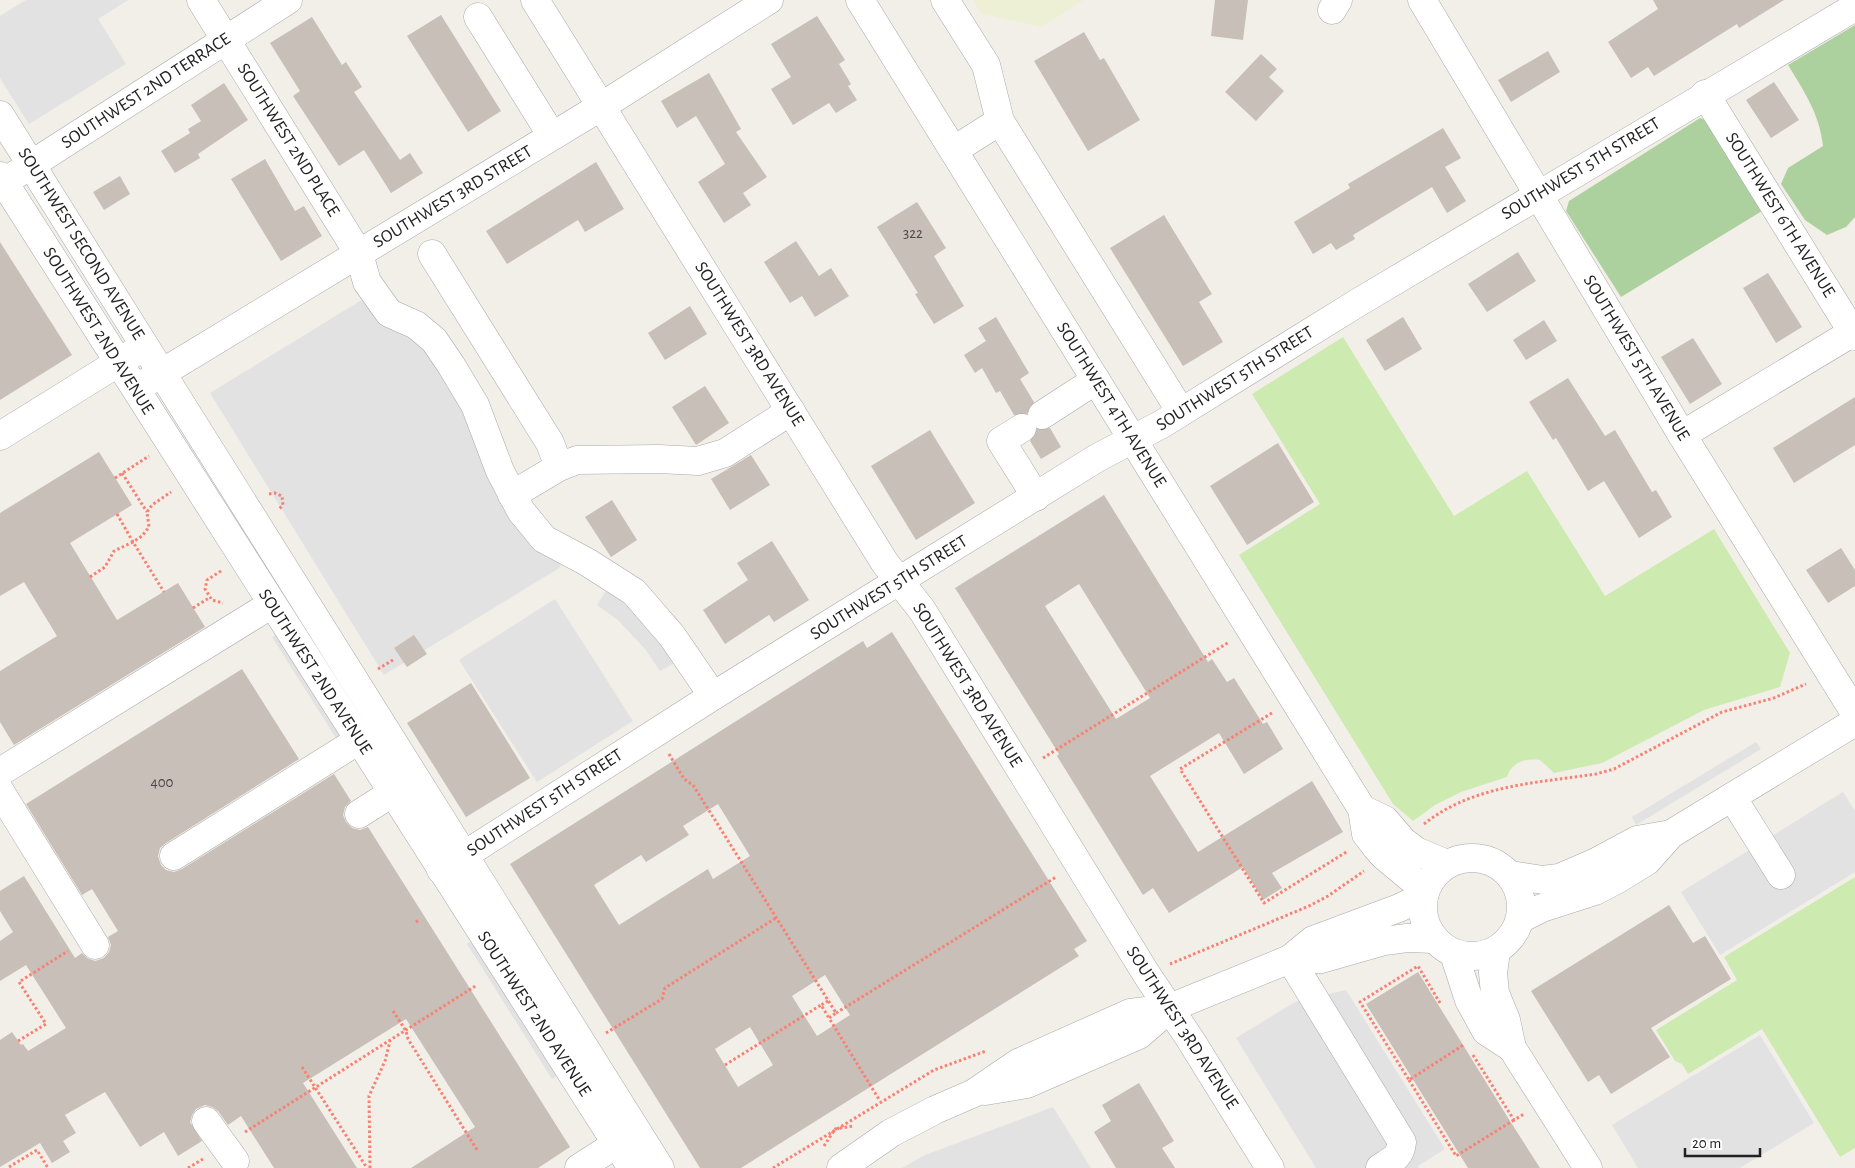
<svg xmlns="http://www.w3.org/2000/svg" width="1855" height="1168" font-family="'Alegreya Sans',sans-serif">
<rect width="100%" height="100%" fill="#f2efe9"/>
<polygon fill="#eef0d5" points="973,0 1084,0 1042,27 981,14"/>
<g fill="#cdebb0">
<path d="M1343 337 1454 516 1527 471 1605 596 1714 529 1790 653 1780 687 1704 710 1602 763 1554 773 1540 760C1525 758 1512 762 1507 777L1461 792 1435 805 1413 821 1393 804 1239 555 1320 504 1252 394Z"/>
<polygon points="1855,877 1855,1148 1840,1157 1762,1029 1688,1074 1682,1064 1675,1061 1656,1030 1737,980 1724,957"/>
</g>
<g fill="#add19e">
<path d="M1855 25V217L1846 227 1827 235 1805 220 1781 184 1788 168 1823 146C1820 115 1804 91 1788 65Z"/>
<polygon points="1700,118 1708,121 1762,211 1621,297 1566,211 1569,201"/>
</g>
<g fill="#e2e2e2">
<polygon points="26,0 128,0 98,19 126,64 29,124 0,78 0,16"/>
<polygon points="386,285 561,567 384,675 210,393"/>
<polygon points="620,569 676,617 699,649 660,671 645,649 618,620 597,605"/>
<polygon points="555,599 633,721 537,782 459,660"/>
<polygon points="281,632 344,733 336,738 272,637"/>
<polygon points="1756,742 1761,749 1636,825 1632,817"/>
<polygon points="1843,792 1855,811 1855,872 1720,955 1681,892"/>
<polygon points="475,939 560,1074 552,1079 467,944"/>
<polygon points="1346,990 1445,1149 1418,1166 1419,1168 1316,1168 1236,1038 1295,1002"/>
<polygon points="1760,1035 1814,1123 1740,1168 1638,1168 1612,1125"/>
<polygon points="1053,1107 1091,1168 902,1168 925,1155"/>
</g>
<g fill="#c7bfb8" fill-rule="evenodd">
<polygon points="1215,0 1248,0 1243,40 1211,36"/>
<polygon points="1653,0 1784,0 1739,28 1737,24 1654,76 1648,67 1631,78 1608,42 1658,9"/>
<polygon points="441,15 501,111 468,132 407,36"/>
<polygon points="817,16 845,60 839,64 851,84 848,86 857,100 836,113 829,103 793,125 771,89 791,77 771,44"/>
<polygon points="312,17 342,65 346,62 362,87 354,92 400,160 410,153 423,173 391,193 364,150 339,166 293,96 300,91 270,43"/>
<polygon points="1084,32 1100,60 1104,58 1140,120 1088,151 1034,61"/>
<polygon points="1548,51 1560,72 1511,102 1498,80"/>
<polygon points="1261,54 1277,69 1269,77 1284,91 1256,121 1225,92"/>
<polygon points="709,73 741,129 736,132 767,177 743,193 751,205 724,223 698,182 725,164 696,116 677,128 661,101"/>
<polygon points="1774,82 1799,120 1771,138 1746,100"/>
<polygon points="224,83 248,120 198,154 200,158 175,173 161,151 190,133 188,129 201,121 191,105"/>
<polygon points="1443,128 1461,158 1445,167 1466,201 1447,213 1432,187 1353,235 1355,239 1336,250 1331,243 1313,254 1294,222 1350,188 1348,184"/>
<polygon points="265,159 295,211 304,206 322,236 281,261 231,179"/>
<polygon points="596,162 624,209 585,232 578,220 507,264 486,231"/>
<polygon points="120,176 130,194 104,210 93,192"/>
<polygon points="917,202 946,248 934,256 964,306 934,324 915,294 918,293 877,227"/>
<polygon points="1164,215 1212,294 1199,302 1223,342 1183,366 1110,248"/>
<polygon points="796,241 819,276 831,268 849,296 815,317 802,296 790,303 764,262"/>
<polygon points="0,242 72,355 0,400"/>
<polygon points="1518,252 1536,281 1487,312 1468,284"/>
<polygon points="1768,273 1802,327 1776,343 1743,288"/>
<polygon points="690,306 707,334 665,360 648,333"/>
<polygon points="996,317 1029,373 1020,379 1034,402 1027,414 1014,415 1000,391 996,393 982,368 975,373 964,355 986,341 978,328"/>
<polygon points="1403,317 1422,349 1385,371 1366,340"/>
<polygon points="1544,320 1557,341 1526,360 1513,340"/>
<polygon points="1693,338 1722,384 1690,404 1661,357"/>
<polygon points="1568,378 1605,436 1615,430 1652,492 1656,490 1672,517 1639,538 1604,481 1588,491 1556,438 1553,440 1529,402"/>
<polygon points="705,386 729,423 696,445 672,407"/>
<polygon points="1855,397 1855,445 1794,483 1773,448"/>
<polygon points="1050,428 1061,447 1041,459 1030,441 1037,429"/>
<polygon points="930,430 975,503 916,540 871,466"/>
<polygon points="1278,443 1314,502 1247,545 1210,486"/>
<polygon points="99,452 132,505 70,543 117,620 178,583 205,627 14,745 0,722 0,671 57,636 24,582 0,596 0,513"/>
<polygon points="751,455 770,485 730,510 711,479"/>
<path d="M1104 495 1208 662 1212 659 1227 682 1234 678 1263 724 1267 722 1283 749 1244 774 1219 733 1150 776 1198 852 1312 781 1343 832 1272 873 1282 888 1263 900 1243 867 1169 913 1153 888 1143 895 1057 756 1059 754 955 588ZM1079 584 1150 698 1116 719 1045 606Z"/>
<polygon points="612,500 637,540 611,557 585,517"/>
<polygon points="772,541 809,600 774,622 769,615 725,644 703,610 748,580 737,563"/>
<polygon points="1841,548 1855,570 1855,586 1828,603 1806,570"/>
<path d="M892 632 1087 941 1074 949 1079 956 741 1168H700L510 864 863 641 867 648ZM718 804 750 856 713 879 708 869 619 925 594 885 641 855 646 862 689 835 683 826ZM825 975 850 1015 817 1036 792 996ZM750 1027 773 1065 738 1087 715 1049Z"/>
<polygon points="414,635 427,654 407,667 394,648"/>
<polygon points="242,669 299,759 166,843 160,848 158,856 161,865 166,870 174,872 182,869 334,774 351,801 345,807 343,815 346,822 352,828 360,830 368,827 570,1147 538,1168 411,1168 475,1127 406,1019 303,1083 357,1168 274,1168 241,1116 228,1125 218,1111 212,1107 205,1105 196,1109 192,1115 190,1122 202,1141 178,1156 164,1132 140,1147 105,1092 65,1115 76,1133 63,1141 70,1152 52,1163 40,1143 0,1167 0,1040 12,1032 21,1045 23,1044 28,1051 66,1028 26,965 0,981 0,941 13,932 0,911 0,891 24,876 75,958 82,953 87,958 95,961 104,958 109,952 111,945 108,937 118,931 92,889 82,895 26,804"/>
<polygon points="471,683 530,778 466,817 407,723"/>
<polygon points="1669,905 1693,943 1705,936 1731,979 1651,1028 1670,1057 1611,1094 1599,1075 1588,1082 1531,991"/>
<polygon points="1418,972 1510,1121 1540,1168 1468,1168 1366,1004"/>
<polygon points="1139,1083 1174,1141 1162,1148 1175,1168 1116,1168 1094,1132 1111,1121 1102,1105"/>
</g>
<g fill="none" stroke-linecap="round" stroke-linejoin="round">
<g stroke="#a9a9a9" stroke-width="29">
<g id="minor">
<polyline points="201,0 359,254 367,282 389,313 416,325 434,340 451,365 475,405 500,471 521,511 544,539 587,562 634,592 672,636 713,696"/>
<polyline points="535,0 885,563 922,610 1147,975 1190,1039 1270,1168"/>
<polyline points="860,0 1362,809 1366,834 1376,847 1384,856 1425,890"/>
<polyline points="945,0 986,65 1000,121 1181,412"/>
<polyline points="1422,0 1682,435 1855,713"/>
<polyline points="1332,10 1338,0"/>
<polyline points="478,17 552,136"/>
<polyline points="1705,94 1855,336"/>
<polyline points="0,115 660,1168"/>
<polyline points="954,150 1000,121"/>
<polyline points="15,175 288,0"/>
<polyline points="0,176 632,1168"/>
<polyline points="432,254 550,443 559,467"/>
<polyline points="147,382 602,106 769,0"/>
<polyline points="1042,415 1096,380"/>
<polyline points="1022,428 1001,441 1036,497"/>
<polyline points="1682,435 1855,331"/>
<polyline points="0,436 132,354"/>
<polyline points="512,495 559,467 577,460 659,459 698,461 725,453 791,411"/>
<polyline points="0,772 272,604"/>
<polyline points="0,791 95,945"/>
<polyline points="1732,797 1781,875"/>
<polyline points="1362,809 1385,820 1403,841 1416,851 1447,864"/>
<polyline points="359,814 392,793"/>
<polyline points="174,856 359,740"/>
<circle cx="1472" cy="907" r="49"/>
<polyline points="441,870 713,696 1097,458 1162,424 1359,302 1855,7"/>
<polyline points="1510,875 1543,880 1559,878 1596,862 1637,840 1671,834"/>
<polyline points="1520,919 1542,908 1595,891 1618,879 1647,861 1671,834 1855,722"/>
<polyline points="1496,951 1493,973 1495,993 1506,1020 1512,1048 1588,1168"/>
<polyline points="1454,954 1469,1000 1486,1031 1512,1048"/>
<path d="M1290 959 1402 1142C1401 1157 1391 1161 1380 1168"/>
<polyline points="1290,959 1321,959 1384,941 1407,938 1434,939"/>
<polyline points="985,1091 1027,1084 1139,1035 1170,1008"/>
<polyline points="206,1121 235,1161"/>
<polyline points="579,1168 632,1134"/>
<polyline points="841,1168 891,1133 935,1110 974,1093 1018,1063 1130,1013 1170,1008 1290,959 1313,940 1399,908 1424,896"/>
</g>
</g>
<g stroke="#fa8072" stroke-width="3" stroke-dasharray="2.5 2.5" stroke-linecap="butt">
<polyline points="122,473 147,512"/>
<polyline points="115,478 149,456"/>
<polyline points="269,494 275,493 282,496 283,505 278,510"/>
<polyline points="117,514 133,542 142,536 149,527 147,512 152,505 171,492"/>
<polyline points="221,571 207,580 205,589 212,600 223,603"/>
<polyline points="90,577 105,567 114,551 133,542 164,592"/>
<polyline points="193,608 209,598"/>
<polyline points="378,669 393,660"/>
<polyline points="1272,713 1180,769 1264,903 1348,851"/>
<polyline points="669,754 684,779 693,785 836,1013 829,1018 880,1101"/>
<polyline points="1043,758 1229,642"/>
<path d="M1424 824C1473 785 1536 783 1596 774L1614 769 1722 712 1774 698 1806 684"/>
<polyline points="416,922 420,919"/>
<polyline points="1170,964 1309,906 1328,896 1364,871"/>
<polyline points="828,1001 821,1005 829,1018"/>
<polyline points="1440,1003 1418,966 1360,1002 1409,1080 1465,1044"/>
<polyline points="393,1011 406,1031 408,1039 477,1150"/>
<polyline points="836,1013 1056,877"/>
<polyline points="606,1033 662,999 665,988 776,918"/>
<polyline points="18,1041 46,1024 19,982 68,951"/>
<polyline points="1473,1055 1514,1120 1524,1114"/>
<polyline points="725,1065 821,1005"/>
<polyline points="302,1067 367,1168"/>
<polyline points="1409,1080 1456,1156 1514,1120"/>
<polyline points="245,1132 477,985"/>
<polyline points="824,1146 835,1129 853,1126"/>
<polyline points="9,1167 37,1150 48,1168"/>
<polyline points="188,1168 203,1159"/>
<polyline points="370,1168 369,1096 385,1061 390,1041"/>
<polyline points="773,1168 934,1070 986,1051"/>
</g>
<use href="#minor" stroke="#fff" stroke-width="28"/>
</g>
<g text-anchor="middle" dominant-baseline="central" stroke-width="4" stroke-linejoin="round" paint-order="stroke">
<g font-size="15" fill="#4b4948">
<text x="913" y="233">322</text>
<text x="162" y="782">400</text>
</g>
<g font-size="18" fill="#222" stroke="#fff">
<text transform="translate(146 91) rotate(-33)">SOUTHWEST 2ND TERRACE</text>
<text transform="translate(288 140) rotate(58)">SOUTHWEST 2ND PLACE</text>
<text transform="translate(1581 169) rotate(-31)">SOUTHWEST 5TH STREET</text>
<text transform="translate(453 197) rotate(-31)">SOUTHWEST 3RD STREET</text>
<text transform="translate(1780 215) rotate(58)">SOUTHWEST 6TH AVENUE</text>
<text transform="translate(81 244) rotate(58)">SOUTHWEST SECOND AVENUE</text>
<text transform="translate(98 331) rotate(58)">SOUTHWEST 2ND AVENUE</text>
<text transform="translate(749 344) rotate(58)">SOUTHWEST 3RD AVENUE</text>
<text transform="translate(1636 358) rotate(59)">SOUTHWEST 5TH AVENUE</text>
<text transform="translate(1235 379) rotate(-32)">SOUTHWEST 5TH STREET</text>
<text transform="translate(1111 405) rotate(58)">SOUTHWEST 4TH AVENUE</text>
<text transform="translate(889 588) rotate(-32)">SOUTHWEST 5TH STREET</text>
<text transform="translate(315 672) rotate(57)">SOUTHWEST 2ND AVENUE</text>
<text transform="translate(967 685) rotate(58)">SOUTHWEST 3RD AVENUE</text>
<text transform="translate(545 803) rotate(-33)">SOUTHWEST 5TH STREET</text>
<text transform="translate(534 1014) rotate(57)">SOUTHWEST 2ND AVENUE</text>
<text transform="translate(1182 1028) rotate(57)">SOUTHWEST 3RD AVENUE</text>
</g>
</g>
<path d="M1685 1148v8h75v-8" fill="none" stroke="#222222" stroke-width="2.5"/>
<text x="1692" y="1148" font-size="15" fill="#222222" stroke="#ffffff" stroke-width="4" paint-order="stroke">20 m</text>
</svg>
